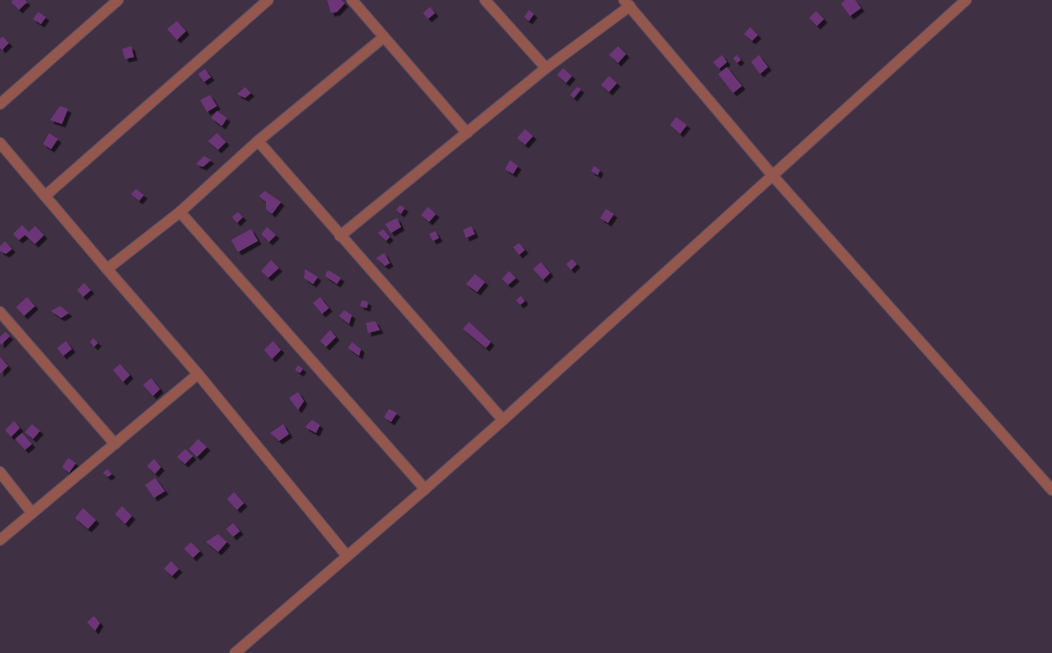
<svg xmlns="http://www.w3.org/2000/svg" width="1052" height="653" font-family="'Titillium Web',sans-serif">
<defs>
<filter id="shadow"><feDropShadow dx="3.5" dy="3.5" stdDeviation="0" flood-color="#0009"/></filter>
</defs>
<rect width="100%" height="100%" fill="#403044"/>
<g fill="#6c3478" filter="url(#shadow)">
<polygon points="13,0 25,0 27,2 19,10 11,2"/>
<polygon points="327,0 341,0 345,3 337,12 331,13"/>
<polygon points="845,0 855,0 861,8 850,16 841,4"/>
<polygon points="430,7 435,13 428,19 423,13"/>
<polygon points="529,10 534,14 529,21 524,17"/>
<polygon points="816,11 824,19 817,26 809,18"/>
<polygon points="38,12 46,17 41,24 33,19"/>
<polygon points="177,21 186,31 177,40 167,29"/>
<polygon points="750,27 758,35 752,41 744,34"/>
<polygon points="3,37 9,43 2,50 0,48 0,38"/>
<polygon points="131,46 134,57 125,59 122,49"/>
<polygon points="618,46 626,54 618,63 609,55"/>
<polygon points="722,55 727,62 719,69 713,62"/>
<polygon points="737,55 741,60 737,63 733,58"/>
<polygon points="759,55 768,67 760,74 751,62"/>
<polygon points="727,67 742,86 733,93 718,74"/>
<polygon points="563,68 572,76 566,83 557,75"/>
<polygon points="205,69 211,77 204,82 198,74"/>
<polygon points="609,76 617,83 609,92 601,85"/>
<polygon points="245,87 251,93 245,98 237,94"/>
<polygon points="577,87 581,89 574,98 570,95"/>
<polygon points="210,95 217,106 207,112 200,100"/>
<polygon points="60,106 68,109 62,124 50,120"/>
<polygon points="217,111 227,118 222,126 211,118"/>
<polygon points="676,117 687,125 680,134 670,125"/>
<polygon points="525,129 533,136 525,145 517,138"/>
<polygon points="49,133 58,139 51,149 43,144"/>
<polygon points="217,133 226,142 218,150 208,141"/>
<polygon points="204,156 211,160 203,167 196,164"/>
<polygon points="510,160 518,166 513,174 505,169"/>
<polygon points="594,166 600,170 598,175 591,171"/>
<polygon points="136,189 144,195 139,201 131,194"/>
<polygon points="265,191 281,202 272,214 266,209 266,202 259,196"/>
<polygon points="400,205 405,208 401,214 396,210"/>
<polygon points="428,207 436,214 429,222 421,215"/>
<polygon points="606,209 614,214 608,223 600,218"/>
<polygon points="238,212 243,217 237,223 232,217"/>
<polygon points="397,218 401,227 391,233 385,224"/>
<polygon points="22,225 29,232 35,226 44,235 35,244 25,235 19,240 13,234"/>
<polygon points="471,226 475,234 466,238 463,230"/>
<polygon points="267,227 276,235 269,242 261,234"/>
<polygon points="251,229 258,241 238,252 231,240"/>
<polygon points="383,229 390,237 386,241 378,233"/>
<polygon points="435,231 439,238 433,241 429,234"/>
<polygon points="5,241 12,249 6,254 0,251 0,246"/>
<polygon points="519,243 525,250 519,255 513,247"/>
<polygon points="384,253 390,263 385,266 376,258"/>
<polygon points="572,259 577,264 571,270 566,264"/>
<polygon points="271,260 279,268 268,278 261,271"/>
<polygon points="541,262 550,273 543,280 533,269"/>
<polygon points="305,269 318,277 313,284 304,278"/>
<polygon points="328,270 341,278 337,284 325,276"/>
<polygon points="509,271 516,278 508,285 502,279"/>
<polygon points="475,274 485,282 477,292 466,284"/>
<polygon points="84,283 91,290 83,297 77,290"/>
<polygon points="521,296 525,301 520,305 516,300"/>
<polygon points="27,297 35,306 24,316 16,307"/>
<polygon points="320,297 329,308 322,314 313,303"/>
<polygon points="362,300 368,302 367,308 360,306"/>
<polygon points="60,306 69,313 61,318 51,311"/>
<polygon points="344,310 352,315 349,324 339,316"/>
<polygon points="375,321 380,330 368,333 366,323"/>
<polygon points="469,322 491,342 486,348 463,329"/>
<polygon points="330,330 336,337 326,347 320,341"/>
<polygon points="5,332 10,336 1,345 0,343 0,337"/>
<polygon points="93,338 98,343 94,347 90,342"/>
<polygon points="66,341 72,349 63,356 57,348"/>
<polygon points="273,341 281,350 272,359 264,350"/>
<polygon points="352,342 361,349 359,356 348,348"/>
<polygon points="0,357 8,366 0,374"/>
<polygon points="120,364 130,375 123,382 113,370"/>
<polygon points="298,365 303,369 300,373 295,370"/>
<polygon points="151,378 160,389 153,396 143,385"/>
<polygon points="298,392 304,401 298,410 289,398"/>
<polygon points="389,409 397,413 391,422 384,417"/>
<polygon points="312,420 320,425 316,433 305,427"/>
<polygon points="14,421 20,428 11,437 5,430"/>
<polygon points="32,424 40,431 33,439 25,432"/>
<polygon points="283,424 289,434 279,441 270,433"/>
<polygon points="22,433 32,444 25,450 15,439"/>
<polygon points="198,439 207,447 197,457 189,449"/>
<polygon points="185,449 193,456 185,464 177,457"/>
<polygon points="68,458 76,463 69,473 62,467"/>
<polygon points="154,459 161,467 155,474 147,466"/>
<polygon points="107,469 112,474 108,477 103,473"/>
<polygon points="155,478 165,491 154,498 145,485"/>
<polygon points="234,492 244,503 237,510 227,499"/>
<polygon points="122,506 132,516 125,524 115,514"/>
<polygon points="83,508 96,520 88,529 75,518"/>
<polygon points="233,523 240,531 233,537 226,529"/>
<polygon points="218,534 227,542 218,552 206,542"/>
<polygon points="191,542 200,551 193,558 184,549"/>
<polygon points="171,561 179,569 172,576 164,569"/>
<polygon points="94,616 100,623 95,631 87,622"/>
</g>
<g fill="none" stroke-linecap="round" stroke-linejoin="round">
<g stroke="#5d4e61" stroke-width="12">
<g id="minor">
<polyline points="352,0 467,133"/>
<polyline points="485,0 546,68"/>
<polyline points="624,0 773,176 1052,490"/>
<polyline points="0,104 118,0"/>
<polyline points="258,141 384,37"/>
<polyline points="0,143 107,269 198,374 347,556"/>
<polyline points="45,196 268,0"/>
<polyline points="180,212 425,489"/>
<polyline points="340,236 546,68 630,6"/>
<polyline points="107,269 180,212 258,141 503,420"/>
<polyline points="0,312 115,444"/>
<polyline points="0,472 32,513"/>
<polyline points="0,540 198,374"/>
<polyline points="235,653 425,489 503,420 966,0"/>
</g>
</g>
<use href="#minor" stroke="#94574e" stroke-width="10"/>
</g>
</svg>
